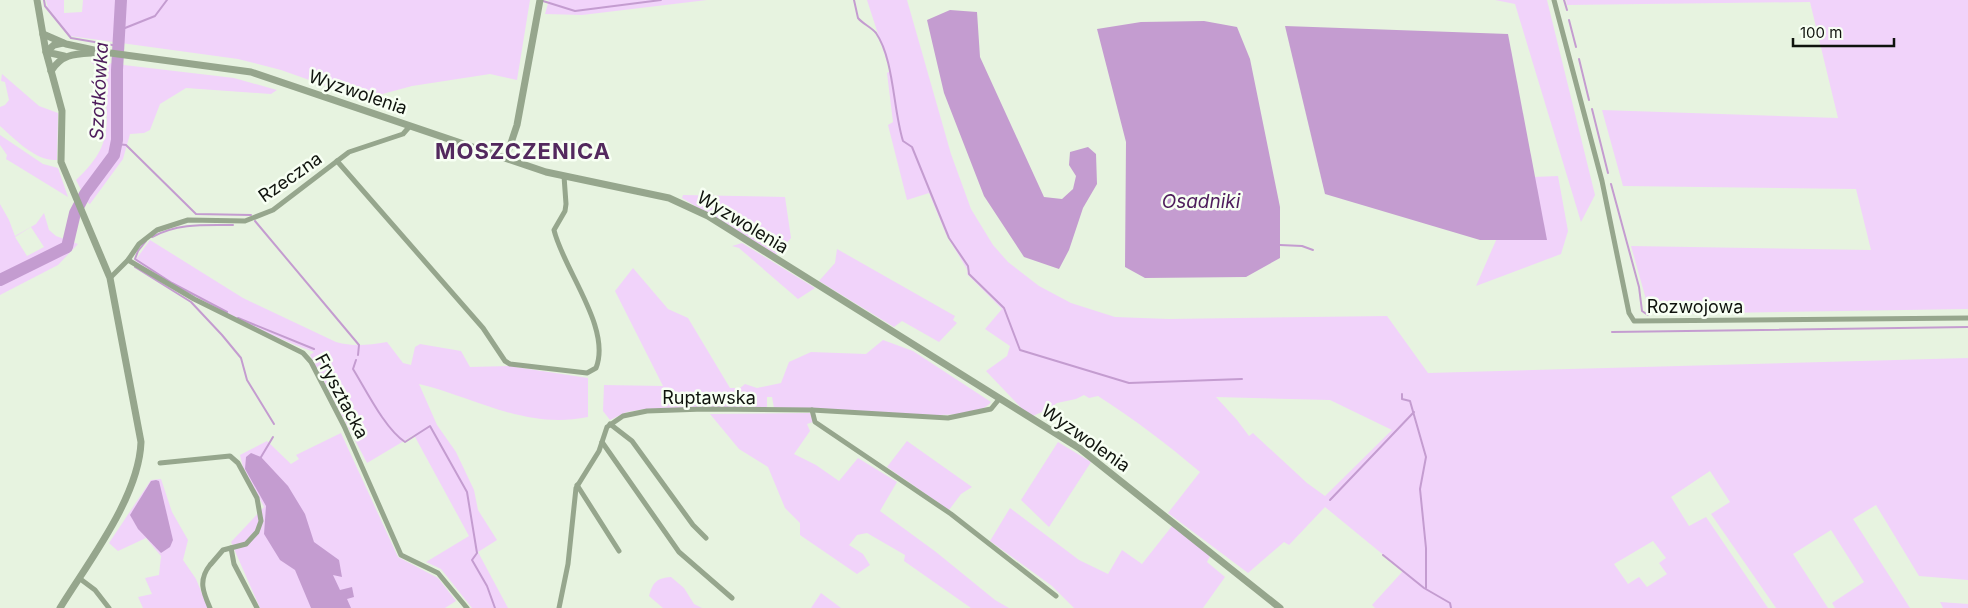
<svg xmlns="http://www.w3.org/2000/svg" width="1968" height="608" font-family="Inter,sans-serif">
<rect width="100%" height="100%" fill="#e7f3e0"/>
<g fill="#f1d3fa" fill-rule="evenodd">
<polygon points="46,0 64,0 64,13 82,12 83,0 530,0 517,80 490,74 412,86 375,96 383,106 281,70 238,59 70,36 48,8"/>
<polygon points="549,0 707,0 582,15 545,14"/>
<path d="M867 0H907L951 154 971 209 993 245 1008 262 1039 286 1071 303 1115 317 1169 319 1387 316 1428 373 1968 358V580L1919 576 1876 505 1853 519 1910 608H1835L1832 603 1864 582 1831 530 1793 554 1828 608H1776L1711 514 1730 502 1710 471 1671 497 1689 526 1706 517 1768 608H1375L1372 605 1403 571 1325 507 1289 545 1284 542 1248 573 1168 513 1200 472C1167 444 1134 419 1098 396L1089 398 1084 395 1076 399 1057 403 1047 410 1030 417 986 371 1007 356 1010 346 985 329 1002 309 967 274 968 271 946 234 929 193 907 200 888 125 893 122 887 73 890 71ZM1216 397 1330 400 1392 430 1325 496 1307 483 1255 435 1253 433 1249 436 1237 420ZM1653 541 1666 558 1659 563 1667 574 1647 587 1639 577 1628 584 1614 564Z"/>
<polygon points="1495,0 1547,0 1595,195 1581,222 1515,4"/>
<polygon points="1566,0 1968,0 1968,309 1661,314 1649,310 1631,246 1871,250 1856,189 1623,186 1602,110 1838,118 1810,2 1567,5"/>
<path d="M90 61 234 78 277 90 271 94 186 88 160 104 150 130 144 133 130 134 123 159 90 204 88 203 76 180C103 154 109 139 106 102 106 95 108 85 105 78 103 72 95 66 90 61Z"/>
<path d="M2 74 39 106 58 113 57 160C36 162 14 138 0 126V107L5 105 9 100 5 82 1 81Z"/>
<polygon points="0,135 43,164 58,168 68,197 6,159 7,155 0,145"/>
<polygon points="1558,176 1568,231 1561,254 1476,286 1497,238 1533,177"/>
<polygon points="683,195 785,197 791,238 776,255 682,198"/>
<path d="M0 204 9 220 15 236 36 224 44 213 49 230 56 236 78 244 58 265 0 295ZM31 227 44 247 27 256 15 237Z"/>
<path d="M150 240 243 298 336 342C354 347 368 345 387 342L403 363 411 365 415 347 420 344 461 351 470 367 509 366 588 378V417C526 430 477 398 419 384L437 425 456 452 474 490 478 510 497 540 478 552 508 608H472L441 569 426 562 469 536 414 435 367 463 310 355 314 352C250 329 192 295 135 261Z"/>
<polygon points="742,243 815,288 798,299 739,248 732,246"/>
<polygon points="837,249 955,316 953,320 957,323 939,342 902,321 894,327 819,281 835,263"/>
<path d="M633 268 668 309 688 318 730 388H740L745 384 757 388 781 383 789 362 811 352 866 354 883 340 913 351 991 402C983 414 949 415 934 415L774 408 772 397H767V407L645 409 627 412 610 420 603 411 604 385 663 386 615 291Z"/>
<polygon points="810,413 813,422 807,424 810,431 794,454 816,465 839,481 858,458 897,482 880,511 936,552 995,600 1009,608 971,608 904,561 905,555 867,533 857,535 849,545 863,554 870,565 857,574 800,535 800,523 785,508 768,467 739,449 710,414"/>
<polygon points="341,433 398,557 438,578 456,601 445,608 260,608 231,542 264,507 243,467 240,455 267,441 291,464 299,459 296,455"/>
<polygon points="907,441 972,487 961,494 949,510 887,467"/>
<polygon points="1058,442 1091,462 1049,527 1021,500"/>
<polygon points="161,479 172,512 188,540 183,560 196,579 208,608 143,608 138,597 152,594 145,578 159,575 161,556 146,538 118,551 109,543 151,480"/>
<polygon points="1010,508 1079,560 1108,574 1122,550 1142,564 1172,526 1210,556 1207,562 1225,577 1203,608 1074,608 1052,586 990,541"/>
<path d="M671 577 684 588 694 604 702 608H663L649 596C653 582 657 578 671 577Z"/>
<polygon points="821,593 841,608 811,608"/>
<polygon points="1940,602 1968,604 1968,608 1943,608"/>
</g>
<g fill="#c49cd0">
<polygon points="950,10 977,12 980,57 1044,197 1062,199 1073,189 1076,176 1069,165 1070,152 1088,147 1096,154 1097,184 1083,208 1069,250 1059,269 1024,257 984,196 944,93 927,20"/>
<polygon points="1204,21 1237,27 1250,59 1280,207 1280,258 1246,277 1145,278 1125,267 1126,142 1097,29 1141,22"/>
<polygon points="1285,26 1508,34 1547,240 1480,240 1325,194"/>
<polygon points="251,453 261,457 288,486 305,514 314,542 339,560 342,577 333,575 340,590 352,587 354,597 347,599 351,608 311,608 295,570 280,560 264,534 266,506 245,469 246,457"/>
<polygon points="156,480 159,481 173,540 170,547 161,553 138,529 130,515 151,481"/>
</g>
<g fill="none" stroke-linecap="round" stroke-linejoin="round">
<g stroke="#c49cd0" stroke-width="2">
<polyline points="44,0 45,6 71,38 118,46"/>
<path d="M854 0 858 18C863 24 871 27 876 33 894 59 893 109 903 141L912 147 949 238 968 266 969 274 1004 308 1020 350 1129 383 1242 379"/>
<polyline points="1564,0 1567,10"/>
<polyline points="543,1 575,11 661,0"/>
<polyline points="1569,20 1576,47"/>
<polyline points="120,30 155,16 167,0"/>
<polyline points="1579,59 1589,100"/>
<polyline points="1592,109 1608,173"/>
<polyline points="117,144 126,145 196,214 251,215"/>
<polyline points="1611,184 1639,287 1642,311 1648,315"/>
<polyline points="255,221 359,345 358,355"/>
<path d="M152 237C178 223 204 225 233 225"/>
<polyline points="146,241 138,251 135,259 172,283 227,312"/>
<polyline points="1280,245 1302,246 1313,250"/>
<polyline points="135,267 191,302 222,335 241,358 247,380 274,424"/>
<polyline points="238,318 314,349"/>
<polyline points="1612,332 1968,327"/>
<path d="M356 360 353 369C366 390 385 429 405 442L430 426 467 492 477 553 472 560 487 586 495 608"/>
<polyline points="1402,394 1402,399 1410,401 1426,457 1420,489 1426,548 1426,588"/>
<polyline points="261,457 273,437"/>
<polyline points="1330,500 1414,412"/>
<polyline points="1383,555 1424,588 1450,603 1451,608"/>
</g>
<polyline stroke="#c49cd0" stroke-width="12" points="0,280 67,247 75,213 85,194 114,155 117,140 117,70 121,0"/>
<g stroke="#96a68d" stroke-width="5">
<polyline points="1554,0 1602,181 1629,313 1634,321 1968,318"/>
<path d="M337 161 483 328 505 361 510 364 587 373 596 368C612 328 563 269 554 230L565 211 566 204 564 176"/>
<polyline points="128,260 194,299 303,353 311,362 344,426 401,555 438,573 467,608"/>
<polyline points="110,278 128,260 139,244 157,230 188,220 245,221 273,210 349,152 403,134 410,126"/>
<polyline points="812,410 815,422 951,514 1056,596"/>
<polyline points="610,424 632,441 693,525 706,538"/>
<polyline points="602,442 679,552 732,598"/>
<polyline points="160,463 230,456 238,463 257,498 261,521 257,532 246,544 223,550 211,564"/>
<polyline points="577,485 619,551"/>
<polyline points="231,548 234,564 257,608"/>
<polyline points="79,578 95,590 109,608"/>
<path d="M210 608C203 592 198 580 210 565"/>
<polyline points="559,608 568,564 576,488 599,451 607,427 623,416 647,411 704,409 812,410 948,418 991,409 1000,398"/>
</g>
<g stroke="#96a68d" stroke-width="7">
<path d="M37 0 46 52 62 111 61 162 110 278 141 442C139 497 89 561 60 608"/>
<polyline points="43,34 66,44 103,52 251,72 546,172 669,198 708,216 1079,448 1280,608"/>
<polyline points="63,43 54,45 46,52 64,56"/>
<path d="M51 71C62 54 74 54 93 53"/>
<polyline points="506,158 517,125 540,0"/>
</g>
</g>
<g text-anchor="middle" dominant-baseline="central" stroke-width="5" stroke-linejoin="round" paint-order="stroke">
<g font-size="18" fill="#0f130d" stroke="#f7fff3">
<text transform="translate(358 92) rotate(19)">Wyzwolenia</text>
<text transform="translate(290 177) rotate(-35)">Rzeczna</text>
<text transform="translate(743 222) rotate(31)">Wyzwolenia</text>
<text x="1695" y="306">Rozwojowa</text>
<text transform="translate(342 396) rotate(62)">Frysztacka</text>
<text x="709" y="397">Ruptawska</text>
<text transform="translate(1086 438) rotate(35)">Wyzwolenia</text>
</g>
<g font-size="19" font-style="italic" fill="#4e1c5c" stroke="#f7fff3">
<text transform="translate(99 91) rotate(-87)">Szotkówka</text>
<text x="1201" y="201">Osadniki</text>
</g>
<g font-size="22" font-weight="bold" letter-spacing="1" fill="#53295e" stroke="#f7fff3">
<text x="523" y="151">MOSZCZENICA</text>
</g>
</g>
<path d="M1793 38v8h101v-8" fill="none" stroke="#0f130d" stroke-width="2.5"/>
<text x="1800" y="38" font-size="15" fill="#0f130d" stroke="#f7fff3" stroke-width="4" paint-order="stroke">100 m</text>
</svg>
